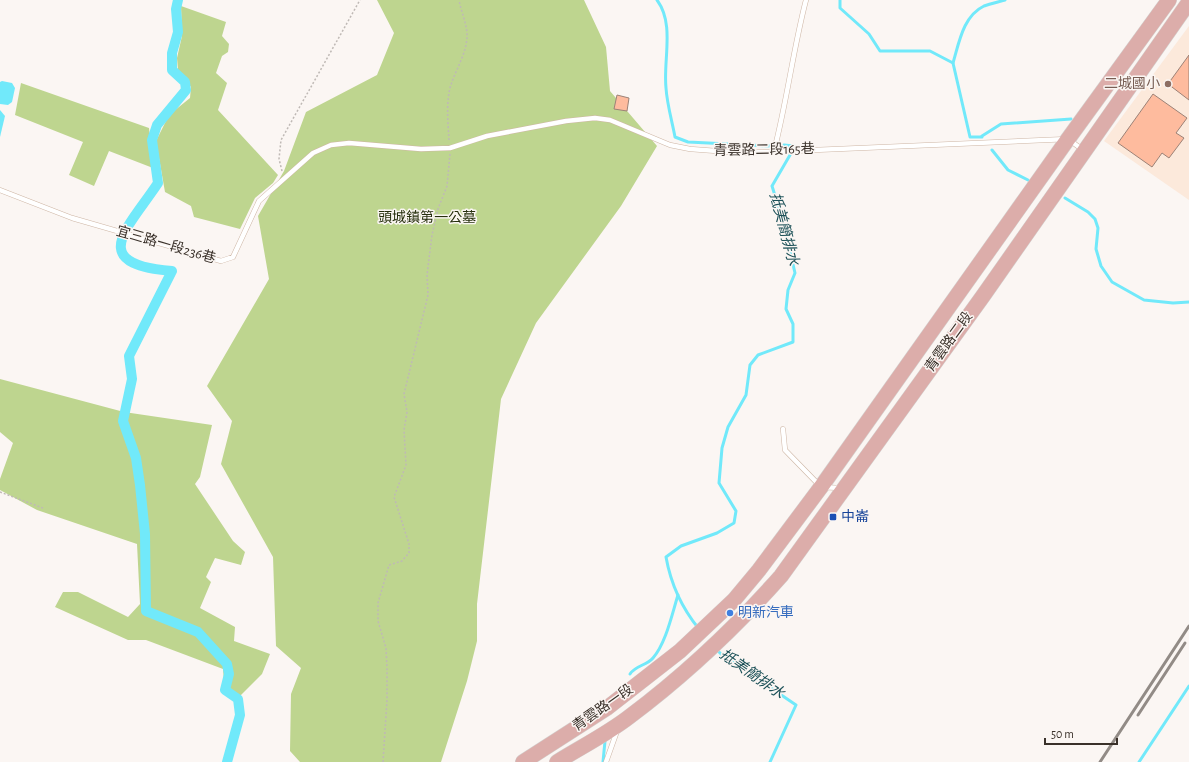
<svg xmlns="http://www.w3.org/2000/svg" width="1189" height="762" font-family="'Alegreya Sans','Noto Sans TC',sans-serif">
<rect width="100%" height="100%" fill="#fbf6f3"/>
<polygon fill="#fce9db" points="1189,26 1189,200 1104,141"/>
<g fill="#bed58f">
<polygon points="377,0 584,0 606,47 610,91 657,146 621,206 536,323 501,399 477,604 477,641 467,681 441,762 300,762 290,751 291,694 301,668 276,646 273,557 221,464 232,421 207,386 269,279 258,216 284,171 306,112 377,75 394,33"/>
<polygon points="181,6 226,22 222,36 229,44 228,52 222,56 216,73 227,83 218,110 278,175 273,183 255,198 240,229 194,217 191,206 165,192 156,141 169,115 190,98 191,87 178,70 177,58 182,36"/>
<polygon points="21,83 149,128 153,168 109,151 94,186 69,175 83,142 15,115"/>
<polygon points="0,379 124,412 212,425 200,477 195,484 233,541 245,552 241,565 215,558 206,577 211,582 200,608 235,627 234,641 270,654 262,674 235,701 225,692 223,669 146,640 128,640 55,607 63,592 78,592 128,617 140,604 137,544 37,510 0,490 0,479 13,443 0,432"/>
</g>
<g fill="#71e9fa">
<polygon points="2,81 12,83 15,88 12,102 8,105 0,104 0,82"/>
<polygon points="0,110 5,116 0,137"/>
</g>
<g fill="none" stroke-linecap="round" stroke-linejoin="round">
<g stroke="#71e9fa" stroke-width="3">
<path d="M657 0C675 24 663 60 666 88 667 104 672 121 675 137L688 142 771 146"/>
<polyline points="840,0 840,8 869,34 880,51 930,51 953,63 970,137 982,137"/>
<path d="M953 63C959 43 963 16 984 6 990 4 998 2 1005 0"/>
<polyline points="982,136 1001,124 1071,119"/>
<polyline points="784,145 794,146"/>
<polyline points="992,150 1008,170 1028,180"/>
<polyline points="1065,198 1088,212 1095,219 1098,228 1096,249 1101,266 1112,282 1144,300 1173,303 1189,302"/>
<path d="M699 629C681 607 671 585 666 557L681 546 717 533 734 523 736 511 719 483 722 448 728 427 746 395 750 365 758 355 793 342V324L786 309 788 290 795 273 783 221 772 186 790 155"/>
<polyline points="717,650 721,654 796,705 770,762"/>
<path d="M630 674C636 665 646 666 653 658 666 643 672 614 678 595"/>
<polyline points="603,762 605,741"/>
<polyline points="1139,762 1189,686"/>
</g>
<path stroke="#71e9fa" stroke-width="10" d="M178 0 176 9 178 32 172 53V70L185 82 186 90 157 125 152 140 158 183C129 227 85 264 172 271L129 356 132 379 123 421 136 458 140 485 145 534 146 611 198 632 227 664 229 674 225 690 238 699 240 715 227 762"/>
</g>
<g fill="#febb9e" stroke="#9c8277">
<polygon points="1189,55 1189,100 1168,84"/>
<polygon points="1153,94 1187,118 1176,133 1184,138 1169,158 1162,153 1152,167 1118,143"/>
<polygon points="617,95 629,98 627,111 614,109"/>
</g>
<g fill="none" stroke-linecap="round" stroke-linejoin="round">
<g stroke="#ceb6a5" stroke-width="5.5">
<g id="service">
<path d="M774 151C787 101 793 50 806 0"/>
<polyline points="0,190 72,218 221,261 233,257 259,201 313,153 331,145 349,143 421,149 450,148 487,136 566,121 595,118 610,120 670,145 690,149 743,153 1068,139 1083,150"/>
<polyline points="783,429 785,450 821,487 840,488"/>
<polyline points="606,762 617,731"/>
</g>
</g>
<g stroke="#d4d2d0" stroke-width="16">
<g id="primary">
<polyline points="523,762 607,708 680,651 734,600 759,570 821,487 1068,139 1169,0"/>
<path d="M557 762C581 747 607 734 629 717 685 675 734 629 781 576L983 296 1189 2"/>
</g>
</g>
<g stroke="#bfb9b5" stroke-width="1.5" stroke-dasharray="2 2" stroke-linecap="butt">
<path d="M449 140C448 123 446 105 450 88 455 70 468 52 467 33 466 22 461 11 459 0"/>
<polyline points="282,171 279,159 281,140 360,0"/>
<polyline points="0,492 43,508"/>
<polyline points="383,762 387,700 387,668 386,648 378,621 378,603 389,565 402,561 409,553 409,544 394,497 406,465 404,430 407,412 404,394 428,295 427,275 432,235 438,209 447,186 450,154"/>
</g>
<use href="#service" stroke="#fff" stroke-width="4.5"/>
<use href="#primary" stroke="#dcadaa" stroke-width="15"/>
<g stroke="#928b86" stroke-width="3">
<polyline points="1138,715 1185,643"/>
<polyline points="1100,762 1189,626"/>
</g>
</g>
<circle fill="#8d6e63" stroke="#fbf6f3" stroke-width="1.5" cx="1168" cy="84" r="4"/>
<rect fill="#1a4fb4" stroke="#fbf6f3" stroke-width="1.5" x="829" y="513" width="8" height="8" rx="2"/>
<circle fill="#3f7fe0" stroke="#fbf6f3" stroke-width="1.5" cx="730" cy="613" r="4"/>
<g text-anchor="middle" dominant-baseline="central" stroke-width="3" stroke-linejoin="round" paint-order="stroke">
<g font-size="14" fill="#785e54" stroke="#fbf6f3" text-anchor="end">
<text x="1160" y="84">二城國小</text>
</g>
<g font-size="14" fill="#3a312a" stroke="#fbf6f3">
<text transform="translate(764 150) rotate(-1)">青雲路二段165巷</text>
<text transform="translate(166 245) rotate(16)">宜三路一段236巷</text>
<text transform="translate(949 342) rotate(-54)">青雲路二段</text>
<text transform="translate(603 708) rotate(-35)">青雲路一段</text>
</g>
<g font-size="14" fill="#262f0d" stroke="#fbf6f3">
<text x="427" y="218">頭城鎮第一公墓</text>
</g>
<g font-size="14" fill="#164399" stroke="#fbf6f3" text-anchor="start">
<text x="841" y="517">中崙</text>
</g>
<g font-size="14" fill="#366cbe" stroke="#fbf6f3" text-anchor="start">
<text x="738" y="613">明新汽車</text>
</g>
<g font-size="15" font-style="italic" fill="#1b5057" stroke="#fbf6f3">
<text transform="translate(784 229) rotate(75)">抵美簡排水</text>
<text transform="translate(752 674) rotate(35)">抵美簡排水</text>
</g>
</g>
<path d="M1045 738v6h72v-6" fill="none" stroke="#3a312a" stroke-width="2"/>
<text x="1051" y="738" font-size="12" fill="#3a312a" stroke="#fbf6f3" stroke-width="3" paint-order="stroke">50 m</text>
</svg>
